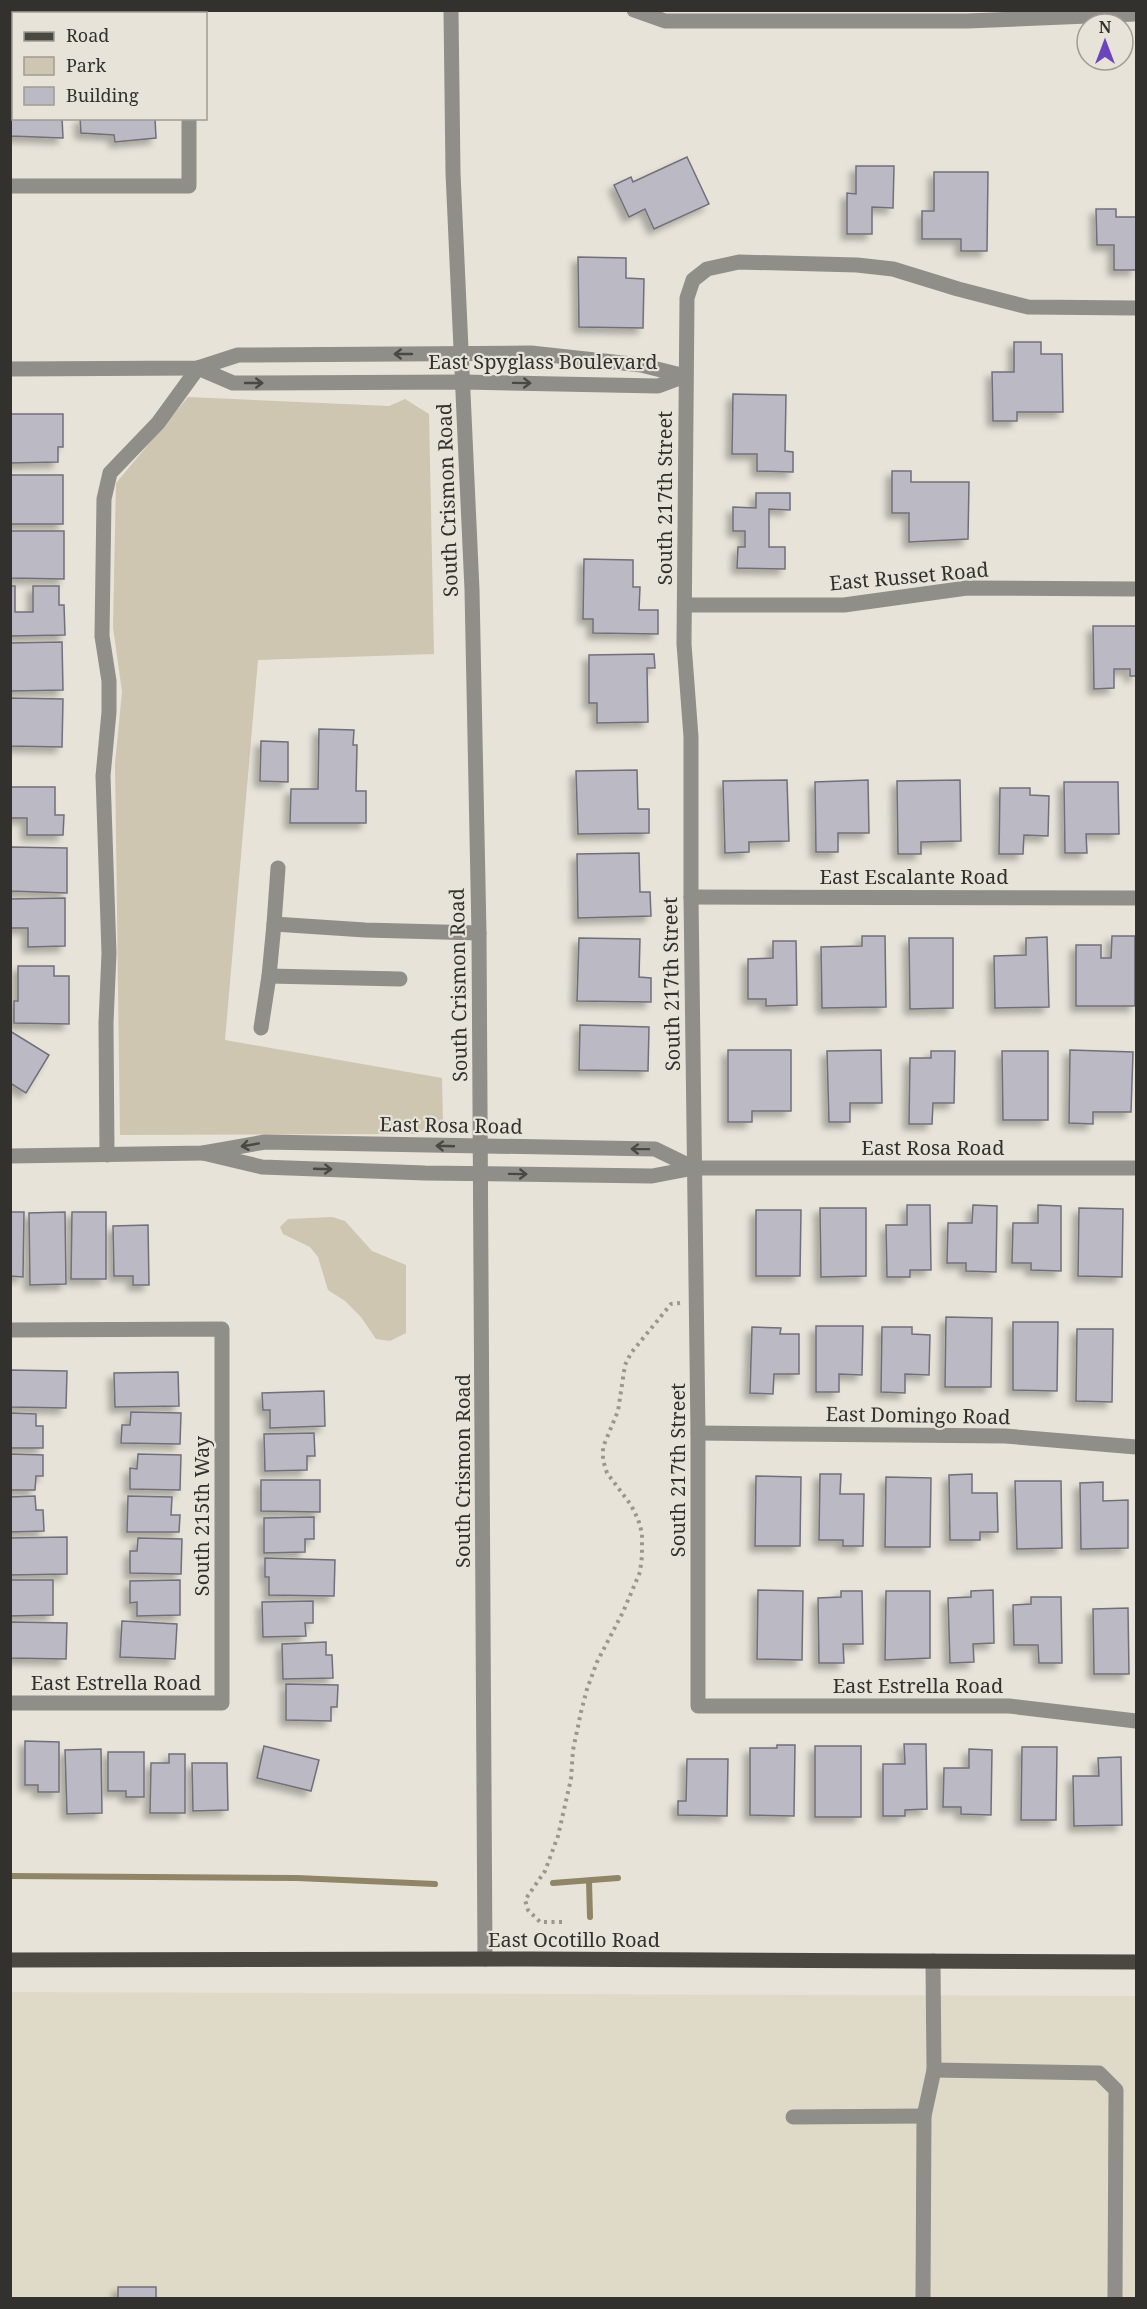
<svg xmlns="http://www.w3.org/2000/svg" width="1147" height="2309" font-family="'Noto Serif',serif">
<defs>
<filter id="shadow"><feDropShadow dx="-5.5" dy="5.5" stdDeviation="3" flood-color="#0004"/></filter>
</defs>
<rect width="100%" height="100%" fill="#e7e3d9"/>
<polygon fill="#dfdac8" points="11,1992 1136,1996 1136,2298 11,2298"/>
<g fill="#cec6b0">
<polygon points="188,397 389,406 405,399 429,414 434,654 258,660 225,1040 442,1078 443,1122 414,1134 120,1135 115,764 122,692 113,627 116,483"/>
<polygon points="332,1217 345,1221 372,1251 406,1265 406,1333 390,1341 376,1339 361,1317 345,1301 328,1290 318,1257 310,1247 283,1234 280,1227 288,1219"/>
</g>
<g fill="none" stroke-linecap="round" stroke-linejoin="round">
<g stroke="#908567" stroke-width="6">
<polyline points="10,1876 297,1878 435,1884"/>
<polyline points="589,1881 590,1917"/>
<polyline points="553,1883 618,1878"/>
</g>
</g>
<g fill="#bbb9c4" stroke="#717079" stroke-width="1.5" filter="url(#shadow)">
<polygon points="10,69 14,69 14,118 62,118 63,138 10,136"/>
<polygon points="80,118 155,118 156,138 115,142 114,135 81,133"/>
<polygon points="687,157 709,204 654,229 645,209 629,217 614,185 631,177 633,182"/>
<polygon points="856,166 894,166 893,208 872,207 872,234 847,234 847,193 856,194"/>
<polygon points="934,172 988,172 987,251 961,251 961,239 922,239 922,211 934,211"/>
<polygon points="1096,209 1116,209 1116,217 1136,217 1136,270 1114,270 1114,245 1097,245"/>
<polygon points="578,257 626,258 626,278 644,279 643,328 579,327"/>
<polygon points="1014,342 1041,342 1041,354 1062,354 1063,412 1017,412 1017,421 993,421 992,372 1014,372"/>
<polygon points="733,394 786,395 785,451 793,452 793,472 757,471 757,454 732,454"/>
<polygon points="10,414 63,414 63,447 58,447 58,462 10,463"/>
<polygon points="892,471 911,471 911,482 969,482 968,539 909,542 909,513 892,513"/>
<rect x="10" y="475" width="53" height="49"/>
<polygon points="756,493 790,493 790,510 769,509 769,547 785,547 785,569 737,568 738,547 745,547 745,531 733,531 733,507 756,508"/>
<polygon points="10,531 64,531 64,579 10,578"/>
<polygon points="584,559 633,560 633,587 640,587 639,610 658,610 658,634 593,633 593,619 583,619"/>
<polygon points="10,586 15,586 15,612 33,612 33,586 59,586 59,605 64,605 65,635 10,636"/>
<polygon points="1093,626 1136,626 1136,676 1130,676 1130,669 1114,669 1114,688 1094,689"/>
<polygon points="62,642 63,690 10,691 10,643"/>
<polygon points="654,654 655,668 647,668 648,722 597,723 597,703 589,703 589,655"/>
<polygon points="10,698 63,699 62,747 10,746"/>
<polygon points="319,729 354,730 353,745 357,745 356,791 366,791 366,823 290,823 291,789 318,789"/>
<polygon points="261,741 288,742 288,782 260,781"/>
<polygon points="637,770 638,809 649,809 649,833 578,834 576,771"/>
<polygon points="787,780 789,841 749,842 749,852 725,853 723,781"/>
<polygon points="868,780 869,833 838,833 838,852 816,852 815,782"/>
<polygon points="960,780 961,841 921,842 921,854 898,854 897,781"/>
<polygon points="1064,782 1118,782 1119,834 1086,834 1087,853 1065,853"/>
<polygon points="10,787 55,787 55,815 64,815 63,835 27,835 27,818 10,818"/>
<polygon points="1000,788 1030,788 1030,795 1049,796 1048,836 1024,835 1023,854 999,854"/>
<polygon points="11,847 67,848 67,893 10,891"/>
<polygon points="639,853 640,892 650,892 651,916 578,918 577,854"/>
<polygon points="65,898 65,946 28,947 28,928 10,928 10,899"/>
<polygon points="862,936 885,936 886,1007 822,1008 821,947 862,946"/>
<polygon points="1112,936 1135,936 1135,1006 1076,1006 1076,945 1101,945 1101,958 1111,958"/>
<polygon points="1047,937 1049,1007 995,1008 994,956 1026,955 1026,938"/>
<polygon points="579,938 640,939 639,977 651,978 651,1002 577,1001"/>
<polygon points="909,938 953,938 953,1008 910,1009"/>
<polygon points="773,941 796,941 797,1005 766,1006 766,999 748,999 748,959 773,958"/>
<polygon points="18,966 54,966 54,976 69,976 69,1024 14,1023 14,1001 18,1001"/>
<polygon points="580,1025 649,1027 648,1071 579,1070"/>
<polygon points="10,1031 49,1055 26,1093 10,1083"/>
<polygon points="728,1050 791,1050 791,1111 752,1111 752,1122 728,1122"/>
<polygon points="881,1050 882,1103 850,1103 850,1122 829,1122 827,1051"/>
<polygon points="1070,1050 1133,1052 1131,1112 1093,1112 1093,1124 1069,1123"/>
<polygon points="931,1051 955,1051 954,1103 933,1103 932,1124 909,1124 910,1058 931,1058"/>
<polygon points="1002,1051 1048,1051 1048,1120 1003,1120"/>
<polygon points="907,1205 930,1205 931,1270 910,1270 910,1277 887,1277 886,1225 907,1225"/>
<polygon points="973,1205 997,1206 996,1272 966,1271 966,1263 947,1263 948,1223 972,1223"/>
<polygon points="1038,1205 1061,1206 1061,1271 1031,1270 1031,1263 1012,1263 1013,1223 1038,1223"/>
<polygon points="820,1208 866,1208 866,1276 821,1277"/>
<polygon points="1079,1208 1123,1209 1122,1277 1078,1276"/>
<polygon points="756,1210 801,1210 800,1276 756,1276"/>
<polygon points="10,1212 24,1212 23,1277 10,1276"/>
<polygon points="65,1212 66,1284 30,1285 29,1213"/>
<polygon points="72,1212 106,1212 106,1279 71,1279"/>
<polygon points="148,1225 149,1285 133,1285 133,1276 114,1276 113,1226"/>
<polygon points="946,1317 992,1318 991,1387 945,1387"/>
<polygon points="1013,1322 1058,1322 1057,1391 1013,1390"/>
<polygon points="816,1326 863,1326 862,1375 839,1374 839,1392 816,1392"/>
<polygon points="752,1327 781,1328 780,1334 799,1334 799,1374 774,1374 773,1394 750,1393"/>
<polygon points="882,1327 912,1327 912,1334 930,1335 929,1375 905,1374 905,1393 881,1392"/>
<polygon points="1077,1329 1113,1329 1112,1402 1076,1401"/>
<polygon points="10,1370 67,1371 66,1408 10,1407"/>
<polygon points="178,1372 179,1406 115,1407 114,1373"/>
<polygon points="324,1391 325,1426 270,1428 270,1410 263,1410 262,1393"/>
<polygon points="131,1412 181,1413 180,1444 121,1443 122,1425 130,1425"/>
<polygon points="10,1413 36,1414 36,1426 43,1426 43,1448 10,1448"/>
<polygon points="314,1433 315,1456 307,1456 307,1470 265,1471 264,1434"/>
<polygon points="10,1454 43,1455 43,1476 36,1476 35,1490 10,1490"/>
<polygon points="138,1454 181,1455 180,1490 130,1489 130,1468 137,1469"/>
<polygon points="820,1474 841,1474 840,1494 864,1494 863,1546 843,1546 843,1540 819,1540"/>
<polygon points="972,1474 972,1493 997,1493 998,1532 980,1532 980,1540 950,1540 949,1475"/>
<polygon points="756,1476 801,1477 800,1546 755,1546"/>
<polygon points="886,1477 931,1478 930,1547 885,1547"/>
<polygon points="261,1480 320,1480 320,1512 261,1511"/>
<polygon points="1015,1481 1061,1481 1062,1548 1017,1549"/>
<polygon points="1103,1482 1103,1501 1128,1500 1128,1548 1081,1549 1080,1483"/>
<polygon points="35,1496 36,1510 43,1510 44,1531 10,1532 10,1497"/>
<polygon points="128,1496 172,1497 171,1515 180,1515 179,1532 127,1532"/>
<polygon points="314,1517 314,1539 305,1539 305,1552 264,1553 264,1518"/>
<polygon points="67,1537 67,1574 10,1575 10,1538"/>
<polygon points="138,1538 182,1539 181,1574 130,1573 130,1551 137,1551"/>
<polygon points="265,1558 335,1560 334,1596 269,1595 269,1577 265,1577"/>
<polygon points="10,1580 53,1580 53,1615 10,1616"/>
<polygon points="180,1580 180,1615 137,1616 137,1602 130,1603 130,1581"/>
<polygon points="758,1590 803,1591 802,1660 757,1659"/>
<polygon points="993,1590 994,1643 973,1644 974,1662 950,1663 948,1598 971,1597 971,1591"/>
<polygon points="841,1591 862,1591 863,1644 843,1644 844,1663 819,1663 818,1598 841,1597"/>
<polygon points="886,1591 930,1591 930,1658 885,1660"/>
<polygon points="1031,1597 1061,1597 1062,1663 1039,1663 1038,1645 1014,1645 1013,1605 1031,1604"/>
<polygon points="313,1601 313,1623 305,1623 306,1636 263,1637 262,1602"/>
<polygon points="1128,1608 1129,1674 1094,1674 1093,1609"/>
<polygon points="122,1621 177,1624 175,1659 120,1657"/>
<polygon points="10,1622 67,1623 66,1659 10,1658"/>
<polygon points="326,1642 326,1655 332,1655 333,1678 283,1679 282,1644"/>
<polygon points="286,1684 338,1685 337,1707 331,1707 331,1721 286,1720"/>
<polygon points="25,1741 59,1742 59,1792 38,1792 38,1785 25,1785"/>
<polygon points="904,1744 926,1744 927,1809 905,1810 905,1816 883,1816 883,1764 905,1764"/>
<polygon points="777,1745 795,1745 794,1816 750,1815 750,1748 777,1748"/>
<polygon points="264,1746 319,1760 311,1791 257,1778"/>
<rect x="815" y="1746" width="46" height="71"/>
<polygon points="1022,1747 1057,1747 1056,1820 1021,1820"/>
<polygon points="101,1749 102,1813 67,1814 65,1750"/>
<polygon points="969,1749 992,1750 991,1815 961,1814 961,1807 943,1807 944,1768 969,1768"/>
<polygon points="108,1752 144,1752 144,1797 126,1797 126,1791 108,1791"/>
<polygon points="169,1754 185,1754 185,1813 150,1813 151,1763 169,1763"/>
<polygon points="1121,1757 1122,1825 1074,1826 1073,1776 1099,1776 1098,1758"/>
<polygon points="687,1759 728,1759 727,1816 678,1815 678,1801 686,1801"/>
<polygon points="192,1763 227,1763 228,1810 193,1811"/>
<rect x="118" y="2287" width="38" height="11"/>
</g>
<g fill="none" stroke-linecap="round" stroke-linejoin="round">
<polyline stroke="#9a978f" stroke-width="4" stroke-dasharray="3 4.5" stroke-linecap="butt" points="562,1922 540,1922 528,1910 525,1900 545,1871 558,1836 571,1779 573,1750 581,1712 587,1689 597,1662 623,1612 640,1572 642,1556 642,1533 638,1519 631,1505 607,1473 603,1460 603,1447 618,1411 625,1365 631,1353 671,1304 680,1303"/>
<g stroke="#8f8e89" stroke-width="15">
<polyline points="189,10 189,14"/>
<polyline points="451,10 453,173 472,590 479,933 485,1959"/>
<polyline points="634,10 665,21 967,21 1136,14"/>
<polyline points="10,186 189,186 189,118"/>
<polyline points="1136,308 1028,307 958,289 893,269 857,265 739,262 707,269 693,280 687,298 684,644 691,737 691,897 698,1433 698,1706 1009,1706 1136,1721"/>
<polyline points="198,368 233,383 464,382 658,386 685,376"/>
<polyline points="10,369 198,368 238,355 531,353 641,365 685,376"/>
<polyline points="685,605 844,605 967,588 1136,589"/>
<polyline points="691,897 1136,898"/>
<polyline points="274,924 278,868"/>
<polyline points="269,976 400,979"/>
<polyline points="261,1028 269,976 274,924 365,930 479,933"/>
<polyline points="203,1153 262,1167 425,1173 652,1176 694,1168 1136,1168"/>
<polyline points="107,1155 106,1023 109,953 103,776 109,712 109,681 102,636 104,499 110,473 158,423 198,368"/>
<polyline points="10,1156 203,1153 265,1142 655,1149 694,1168"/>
<polyline points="10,1330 222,1329 222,1703 10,1703"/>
<polyline points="698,1433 1005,1436 1136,1447"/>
<polyline points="934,2070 1099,2073 1116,2090 1115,2298"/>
<polyline points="793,2117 924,2116"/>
<polyline points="923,2298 924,2116 934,2070 933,1961"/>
</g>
<polyline stroke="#4b4841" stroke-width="15" points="10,1960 529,1959 1136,1962"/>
</g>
<defs><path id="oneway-shaft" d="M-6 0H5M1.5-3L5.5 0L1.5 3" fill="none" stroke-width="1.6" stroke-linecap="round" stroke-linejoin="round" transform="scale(1.5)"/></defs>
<g stroke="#494844">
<use href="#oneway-shaft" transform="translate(403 354) rotate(180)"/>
<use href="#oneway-shaft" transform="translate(254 383)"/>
<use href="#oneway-shaft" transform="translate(522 383) rotate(1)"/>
<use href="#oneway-shaft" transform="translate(250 1145) rotate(170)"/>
<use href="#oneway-shaft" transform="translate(445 1146) rotate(-178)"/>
<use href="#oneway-shaft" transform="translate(640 1149) rotate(-179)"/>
<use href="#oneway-shaft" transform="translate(323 1169) rotate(2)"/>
<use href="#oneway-shaft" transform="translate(518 1174) rotate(1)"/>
</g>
<g text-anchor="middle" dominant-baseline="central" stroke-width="4.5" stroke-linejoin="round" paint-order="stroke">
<g font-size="20" fill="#32312d" stroke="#e7e3d9">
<text x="543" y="361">East Spyglass Boulevard</text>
<text transform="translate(664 498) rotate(-90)">South 217th Street</text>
<text transform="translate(447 500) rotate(-92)">South Crismon Road</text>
<text transform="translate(909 576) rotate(-5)">East Russet Road</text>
<text x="914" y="876">East Escalante Road</text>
<text transform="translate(671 984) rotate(-91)">South 217th Street</text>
<text transform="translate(458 985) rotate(-91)">South Crismon Road</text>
<text transform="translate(451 1125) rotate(1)">East Rosa Road</text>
<text x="933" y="1147">East Rosa Road</text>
<text transform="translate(918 1415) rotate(1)">East Domingo Road</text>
<text transform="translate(677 1470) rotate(-90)">South 217th Street</text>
<text transform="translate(462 1471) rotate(-90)">South Crismon Road</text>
<text transform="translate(201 1516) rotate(-90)">South 215th Way</text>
<text x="116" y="1682">East Estrella Road</text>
<text x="918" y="1685">East Estrella Road</text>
<text x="574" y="1939">East Ocotillo Road</text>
</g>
</g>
<rect width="1147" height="2309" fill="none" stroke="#32312d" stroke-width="24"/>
<rect x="12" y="12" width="195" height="108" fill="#e7e3d9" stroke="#9f9c94" stroke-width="1.5"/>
<rect x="24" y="32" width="30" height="9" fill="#4b4841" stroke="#9f9c94" stroke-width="1.5"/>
<text x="66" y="42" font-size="18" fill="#32312d">Road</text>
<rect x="24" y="57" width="30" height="18" fill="#cec6b0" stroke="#9f9c94" stroke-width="1.5"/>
<text x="66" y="72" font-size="18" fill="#32312d">Park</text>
<rect x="24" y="87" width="30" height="18" fill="#bbb9c4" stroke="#9f9c94" stroke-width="1.5"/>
<text x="66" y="102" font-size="18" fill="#32312d">Building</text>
<g transform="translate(1105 42)"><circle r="28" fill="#e7e3d9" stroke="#9f9c94" stroke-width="1.5"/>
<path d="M0-4.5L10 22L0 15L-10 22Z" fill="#6b45bd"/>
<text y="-9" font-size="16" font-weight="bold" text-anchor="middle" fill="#32312d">N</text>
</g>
</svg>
